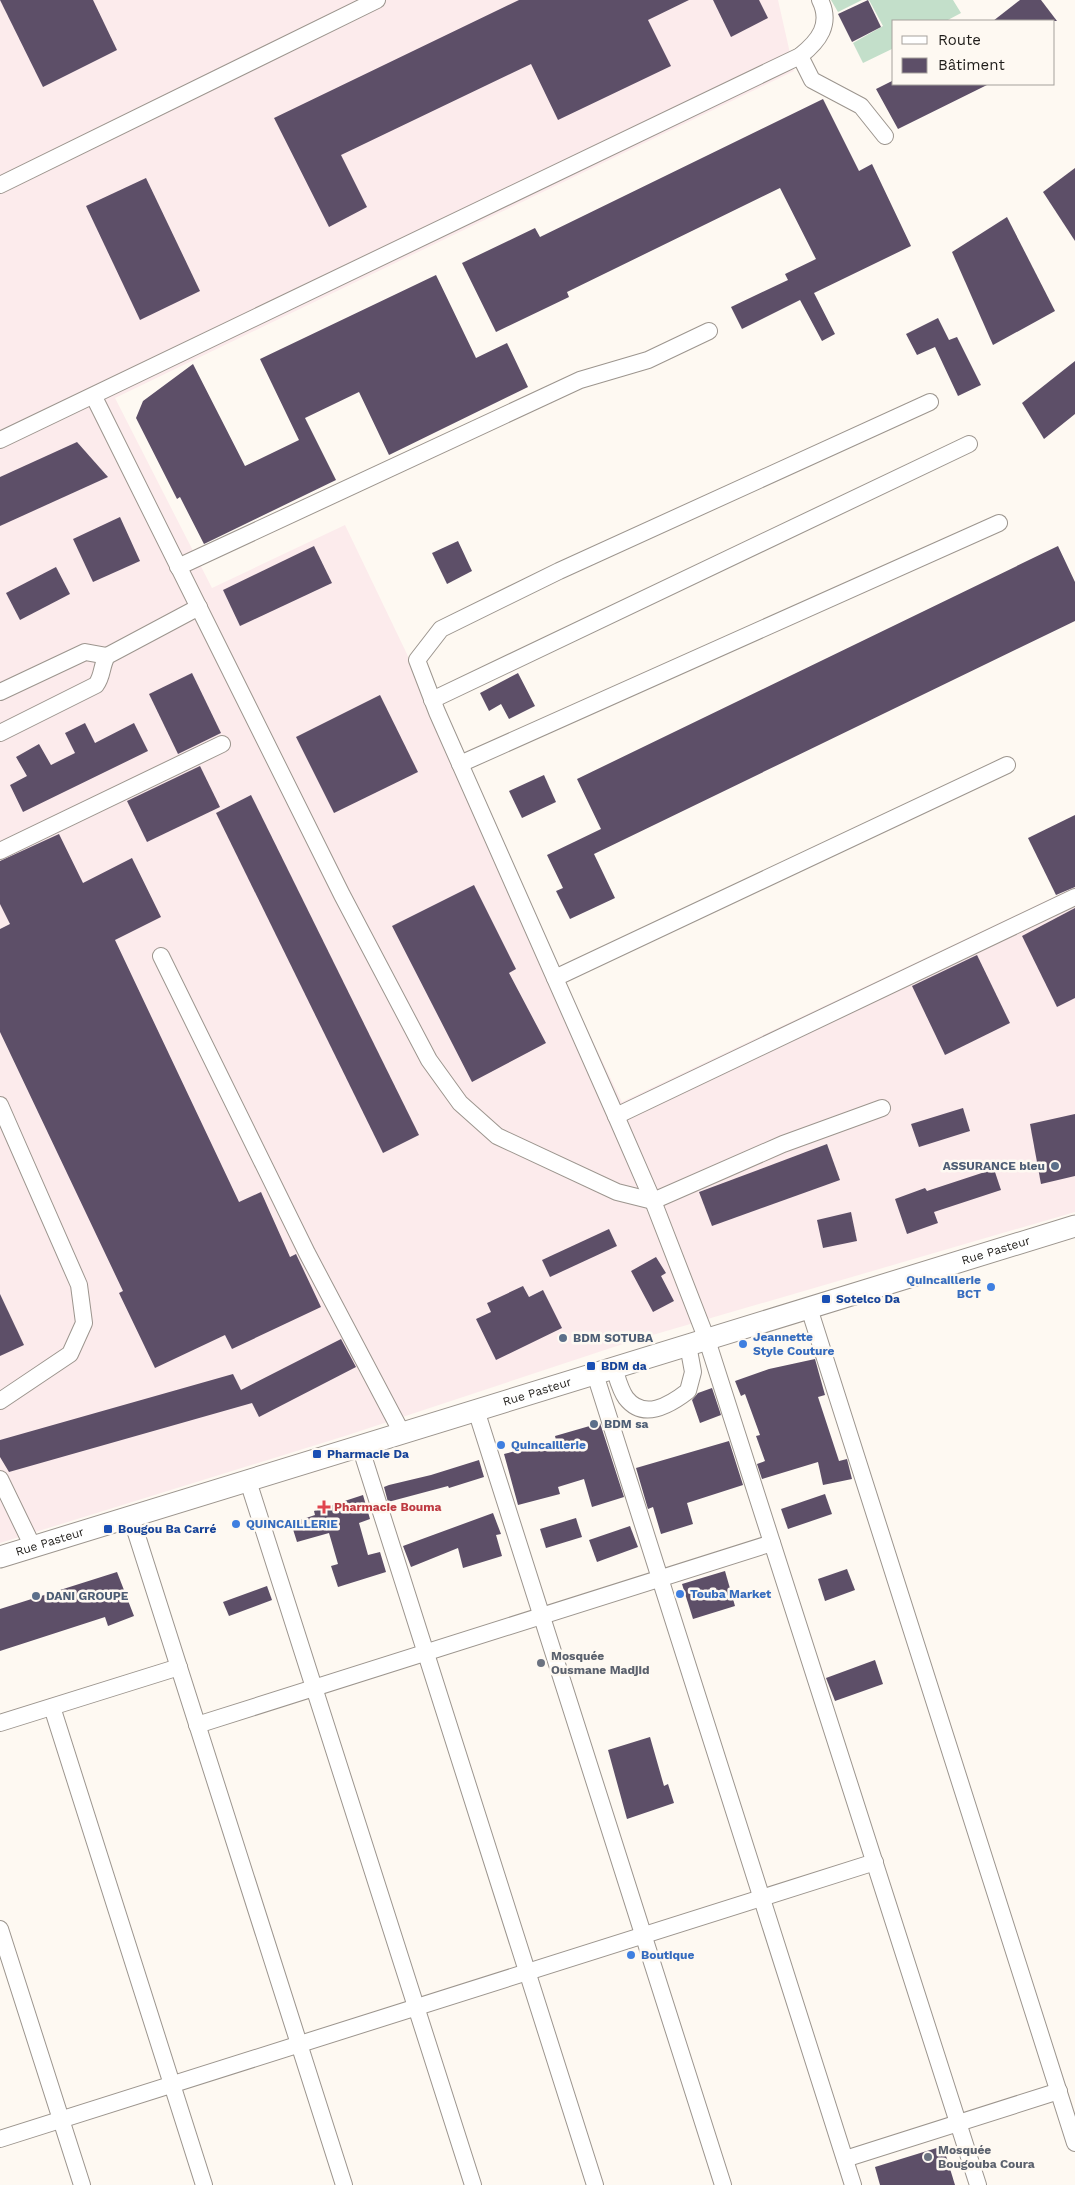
<svg xmlns="http://www.w3.org/2000/svg" width="1075" height="2185" font-family="'Work Sans',sans-serif">
<rect width="100%" height="100%" fill="#fef9f2"/>
<polygon fill="#fcebec" points="0,0 778,0 794,71 115,398 212,588 345,525 622,1102 1075,887 1075,1212 632,1341 348,1435 0,1543"/>
<g fill="#c3dfca">
<polygon points="831,0 862,0 838,12"/>
<polygon points="869,0 953,0 961,13 946,21 894,21 894,48 863,63 853,43 883,26"/>
</g>
<g fill="#5d4f68">
<polygon points="0,0 93,0 117,50 43,87"/>
<polygon points="519,0 689,0 648,20 671,66 558,120 531,64 341,155 367,207 329,227 274,118"/>
<polygon points="713,0 759,0 768,18 731,37"/>
<polygon points="868,0 881,27 852,42 838,14"/>
<polygon points="1020,0 1041,0 1057,21 993,21"/>
<polygon points="894,80 894,84 989,84 898,129 876,89"/>
<polygon points="823,99 859,171 872,164 911,246 814,293 835,334 822,341 800,300 742,329 731,307 788,280 785,274 816,259 780,188 567,292 569,297 496,332 462,263 535,228 540,237"/>
<polygon points="1075,168 1075,241 1043,192"/>
<polygon points="146,178 200,291 140,320 86,206"/>
<polygon points="1007,217 1055,311 993,345 952,252"/>
<polygon points="436,275 476,358 507,343 528,387 389,455 359,392 305,418 336,480 204,544 180,497 177,499 136,418 143,401 193,364 245,466 299,440 260,359"/>
<polygon points="938,318 949,340 957,337 981,385 958,396 935,347 917,355 906,334"/>
<polygon points="1075,361 1075,414 1044,439 1022,403"/>
<polygon points="77,442 108,477 0,526 0,477"/>
<polygon points="120,517 140,561 93,582 73,539"/>
<polygon points="458,541 472,571 447,584 432,553"/>
<polygon points="314,546 332,583 240,626 223,590"/>
<polygon points="1058,546 1075,582 1075,621 594,854 615,898 570,919 556,891 563,888 547,855 601,829 577,779"/>
<polygon points="56,567 70,594 20,620 6,593"/>
<polygon points="192,673 221,733 178,754 149,694"/>
<polygon points="518,673 535,706 509,719 501,704 489,711 480,693"/>
<polygon points="380,695 418,772 334,813 296,737"/>
<polygon points="85,723 95,743 134,723 148,751 23,812 10,785 27,776 16,757 39,744 51,765 75,753 65,733"/>
<polygon points="200,766 220,807 147,842 127,801"/>
<polygon points="544,775 556,802 522,818 509,791"/>
<polygon points="251,795 419,1135 383,1153 216,813"/>
<polygon points="1075,815 1075,887 1056,895 1028,838"/>
<polygon points="59,834 83,883 132,858 161,917 115,940 239,1202 261,1192 290,1257 296,1254 321,1307 232,1349 225,1335 155,1368 119,1293 123,1291 0,1032 0,929 10,924 0,904 0,861"/>
<polygon points="474,885 516,969 509,973 546,1043 472,1082 392,926"/>
<polygon points="1075,908 1075,998 1057,1007 1022,936"/>
<polygon points="977,955 1010,1023 945,1055 912,986"/>
<polygon points="963,1108 970,1131 919,1147 911,1124"/>
<polygon points="1075,1114 1075,1176 1041,1184 1030,1124"/>
<polygon points="827,1144 840,1180 712,1226 699,1192"/>
<polygon points="994,1169 1001,1190 934,1212 938,1223 907,1234 895,1199 925,1188 927,1191"/>
<polygon points="851,1212 857,1241 823,1248 817,1220"/>
<polygon points="609,1229 617,1246 550,1277 542,1260"/>
<polygon points="656,1257 666,1273 661,1276 674,1301 653,1312 631,1271"/>
<polygon points="523,1286 529,1297 543,1290 562,1328 496,1360 476,1319 491,1312 487,1303"/>
<polygon points="0,1294 24,1345 0,1356"/>
<polygon points="341,1339 356,1367 259,1417 252,1403 9,1472 0,1457 0,1440 233,1374 241,1390"/>
<polygon points="815,1359 825,1395 818,1397 839,1461 847,1459 852,1479 823,1485 818,1462 762,1479 757,1464 765,1461 756,1436 760,1435 745,1394 741,1396 735,1381 769,1369"/>
<polygon points="712,1388 721,1415 700,1423 692,1400 698,1393"/>
<polygon points="600,1423 624,1497 592,1507 584,1479 558,1487 560,1494 518,1505 504,1454 556,1440 555,1436"/>
<polygon points="729,1441 743,1485 687,1503 693,1524 661,1534 653,1507 648,1509 636,1468"/>
<polygon points="479,1460 484,1477 449,1488 448,1486 388,1502 384,1487 389,1485 431,1475"/>
<polygon points="825,1494 832,1514 788,1529 781,1509"/>
<polygon points="363,1495 370,1519 359,1523 368,1555 380,1552 386,1572 338,1587 331,1566 338,1564 329,1533 297,1542 291,1523 315,1515 314,1511"/>
<polygon points="493,1513 501,1534 496,1535 502,1556 463,1568 458,1548 411,1567 403,1546"/>
<polygon points="576,1518 582,1537 546,1548 540,1529"/>
<polygon points="630,1526 638,1547 597,1562 589,1540"/>
<polygon points="847,1569 855,1590 825,1601 818,1579"/>
<polygon points="725,1571 735,1606 693,1619 682,1584"/>
<polygon points="117,1572 134,1616 108,1626 105,1617 0,1651 0,1609"/>
<polygon points="267,1586 272,1600 229,1616 223,1602"/>
<polygon points="875,1660 883,1684 835,1701 826,1678"/>
<polygon points="650,1737 664,1786 668,1784 674,1803 627,1819 608,1750"/>
<polygon points="943,2146 955,2185 880,2185 875,2167"/>
</g>
<g fill="none" stroke-linecap="round" stroke-linejoin="round">
<g stroke="#9c958e" stroke-width="18">
<g id="minor">
<polyline points="800,56 812,80 861,106 885,136"/>
<polyline points="0,185 377,0"/>
<polyline points="94,397 342,895 429,1060 460,1103 497,1136 617,1192 653,1201 783,1144 882,1108"/>
<polyline points="930,402 559,571 441,629 417,660 437,712 616,1116 653,1201 707,1340 978,2185"/>
<path d="M0 440 800 56C819 41 832 24 820 0"/>
<polyline points="178,567 580,380 648,360 709,331"/>
<polyline points="0,692 85,652 107,656"/>
<polyline points="432,700 969,444"/>
<path d="M0 733 96 685C103 676 101 666 107 656L199 607"/>
<polyline points="460,764 999,523"/>
<polyline points="0,851 222,744"/>
<polyline points="161,956 307,1253 402,1433"/>
<polyline points="555,978 1007,765"/>
<polyline points="0,1105 79,1285 84,1323 70,1354 0,1401"/>
<polyline points="616,1116 1075,897"/>
<polyline points="809,1308 1075,2143"/>
<path d="M614 1368C617 1377 620 1390 626 1398 644 1421 670 1405 688 1391L693 1372 688 1345"/>
<polyline points="595,1374 853,2185"/>
<polyline points="476,1410 723,2185"/>
<polyline points="360,1446 595,2185"/>
<polyline points="0,1479 33,1547"/>
<polyline points="248,1481 473,2185"/>
<polyline points="131,1517 344,2185"/>
<polyline points="52,1707 204,2185"/>
<polyline points="0,1723 179,1667"/>
<polyline points="197,1725 772,1543"/>
<polyline points="0,1929 82,2185"/>
<polyline points="0,2139 875,1862"/>
<polyline points="845,2159 1059,2091"/>
</g>
</g>
<g stroke="#9c958e" stroke-width="23">
<g id="major">
<path id="s1" d="M0 1557 1075 1226"/>
</g>
</g>
<use href="#minor" stroke="#fff" stroke-width="16"/>
<use href="#major" stroke="#fff" stroke-width="21"/>
</g>
<g fill="#5c6f8a" stroke="#fef9f2" stroke-width="2">
<circle cx="1055" cy="1166" r="5"/>
<circle cx="563" cy="1338" r="5"/>
<circle cx="594" cy="1424" r="5"/>
<circle cx="36" cy="1596" r="5"/>
</g>
<g fill="#3f7fe0" stroke="#fef9f2" stroke-width="2">
<circle cx="991" cy="1287" r="5"/>
<circle cx="743" cy="1344" r="5"/>
<circle cx="501" cy="1445" r="5"/>
<circle cx="236" cy="1524" r="5"/>
<circle cx="680" cy="1594" r="5"/>
<circle cx="631" cy="1955" r="5"/>
</g>
<g fill="#1a4fb4" stroke="#fef9f2" stroke-width="2">
<rect x="821" y="1294" width="10" height="10" rx="2.5"/>
<rect x="586" y="1361" width="10" height="10" rx="2.5"/>
<rect x="312" y="1449" width="10" height="10" rx="2.5"/>
<rect x="103" y="1524" width="10" height="10" rx="2.5"/>
</g>
<path fill="#e0444e" stroke="#fef9f2" stroke-width="2" d="M321.5 1499.5h5v5h5v5h-5v5h-5v-5h-5v-5h5z"/>
<g fill="#6b7280" stroke="#fef9f2" stroke-width="2">
<circle cx="541" cy="1663" r="5"/>
<circle cx="928" cy="2157" r="5"/>
</g>
<g text-anchor="middle" dominant-baseline="central" stroke-width="5" stroke-linejoin="round" paint-order="stroke">
<g font-size="12" font-weight="bold" fill="#4e5e75" stroke="#fef9f2" text-anchor="start">
<text x="1045" y="1166" text-anchor="end">ASSURANCE bleu</text>
<text x="573" y="1338">BDM SOTUBA</text>
<text x="604" y="1424">BDM sa</text>
<text x="46" y="1596">DANI GROUPE</text>
</g>
<g font-size="12" fill="#1f1d1a" stroke="#fef9f2">
<text stroke="none"><textPath href="#s1" startOffset="1042">Rue Pasteur</textPath></text>
<text stroke="none"><textPath href="#s1" startOffset="562">Rue Pasteur</textPath></text>
<text stroke="none"><textPath href="#s1" startOffset="52">Rue Pasteur</textPath></text>
</g>
<g font-size="12" font-weight="bold" fill="#366cbe" stroke="#fef9f2" text-anchor="start">
<text x="981" y="1280" text-anchor="end">Quincaillerie<tspan x="981" dy="14">BCT</tspan></text>
<text x="753" y="1337">Jeannette<tspan x="753" dy="14">Style Couture</tspan></text>
<text x="511" y="1445">Quincaillerie</text>
<text x="246" y="1524">QUINCAILLERIE</text>
<text x="690" y="1594">Touba Market</text>
<text x="641" y="1955">Boutique</text>
</g>
<g font-size="12" font-weight="bold" fill="#164399" stroke="#fef9f2" text-anchor="start">
<text x="836" y="1299">Sotelco Da</text>
<text x="601" y="1366">BDM da</text>
<text x="327" y="1454">Pharmacie Da</text>
<text x="118" y="1529">Bougou Ba Carré</text>
</g>
<g font-size="12" font-weight="bold" fill="#be3a42" stroke="#fef9f2" text-anchor="start">
<text x="334" y="1507">Pharmacie Bouma</text>
</g>
<g font-size="12" font-weight="bold" fill="#5b616d" stroke="#fef9f2" text-anchor="start">
<text x="551" y="1656">Mosquée<tspan x="551" dy="14">Ousmane Madjid</tspan></text>
<text x="938" y="2150">Mosquée<tspan x="938" dy="14">Bougouba Coura</tspan></text>
</g>
</g>
<rect x="892" y="20" width="162" height="65" fill="#fef9f2" stroke="#a5a19c"/>
<rect x="902" y="36" width="25" height="8" fill="#ffffff" stroke="#a5a19c"/>
<text x="938" y="45" font-size="15" fill="#1f1d1a">Route</text>
<rect x="902" y="58" width="25" height="15" fill="#5d4f68" stroke="#a5a19c"/>
<text x="938" y="70" font-size="15" fill="#1f1d1a">Bâtiment</text>
</svg>
